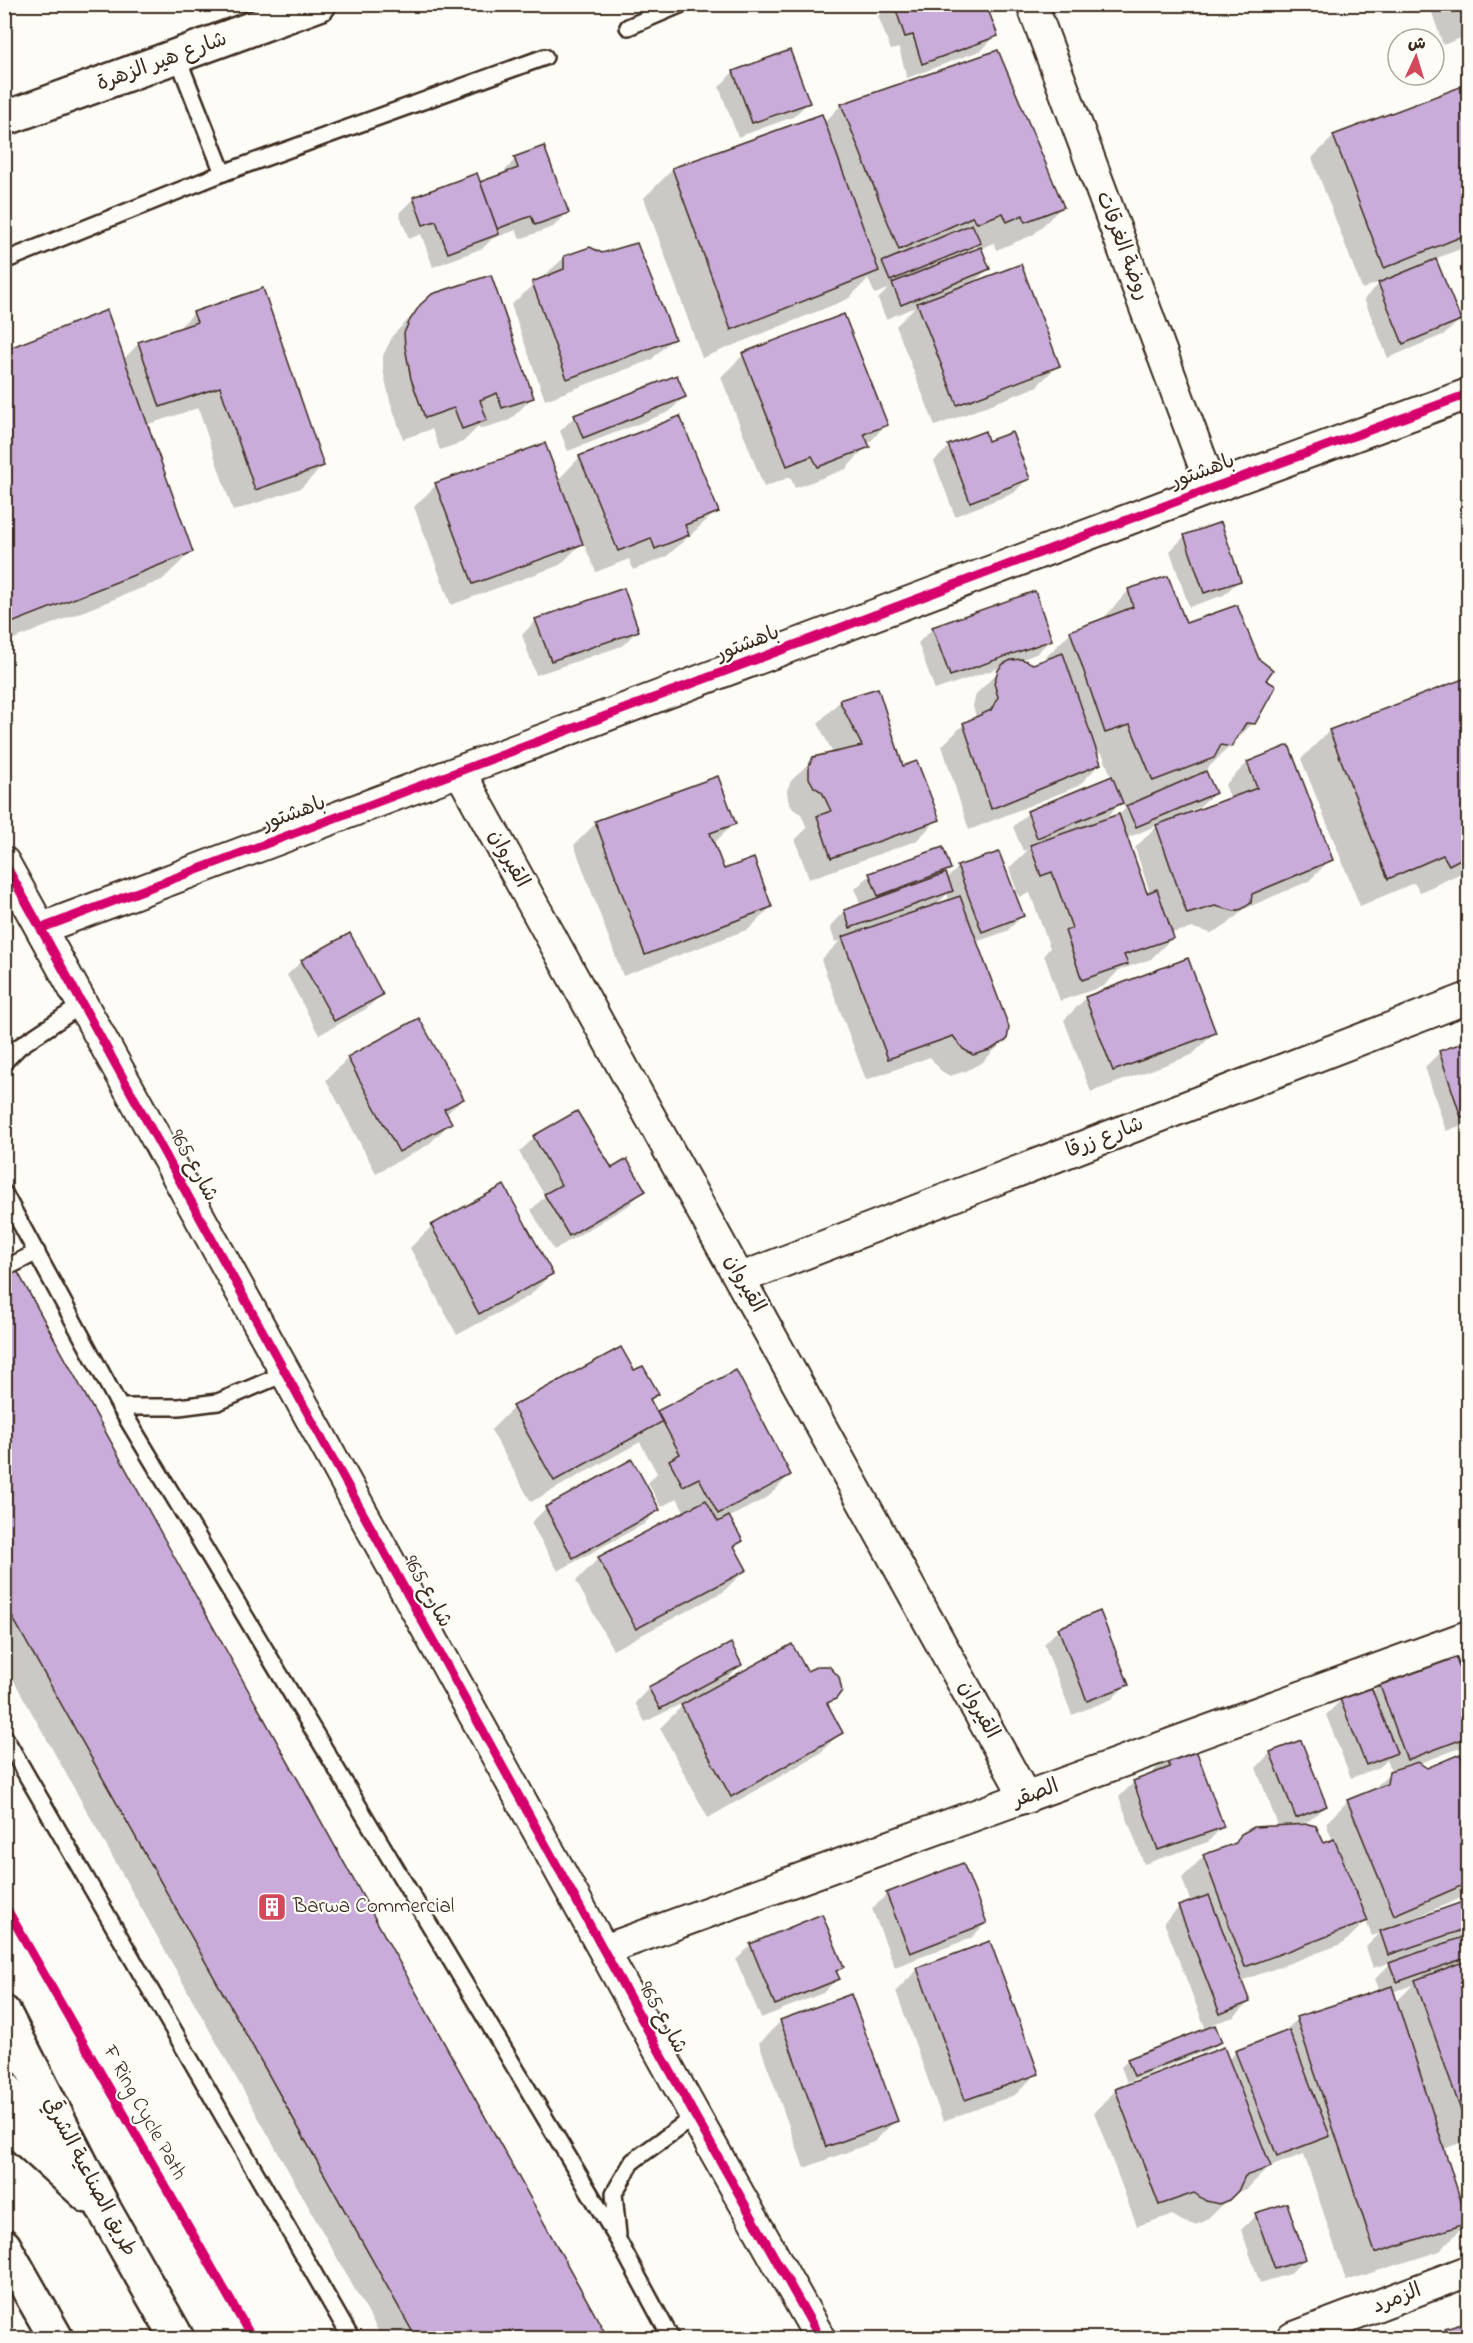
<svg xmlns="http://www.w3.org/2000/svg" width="1473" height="2343" font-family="'Indie Flower','Playpen Sans Arabic',sans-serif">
<rect width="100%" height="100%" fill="#fdfcf7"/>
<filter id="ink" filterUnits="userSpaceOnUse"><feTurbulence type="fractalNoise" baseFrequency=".0167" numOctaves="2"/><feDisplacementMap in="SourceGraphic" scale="12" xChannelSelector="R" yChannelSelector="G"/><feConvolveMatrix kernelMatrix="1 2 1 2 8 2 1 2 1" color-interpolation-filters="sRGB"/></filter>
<g filter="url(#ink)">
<g fill="#0003" fill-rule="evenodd">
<polygon points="889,4 985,4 996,35 982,50 907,78 899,48 891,50 878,16"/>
<polygon points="1429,4 1468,4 1468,35 1443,45"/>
<path d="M997 52 1062 207 1033 235 996 250 994 243 980 249 988 269 973 283 1058 365 1036 387 935 426 896 326 915 307 886 319 878 299 888 289 875 294 868 279 848 299 702 358 644 198 673 169 824 123 841 105ZM976 245 978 250 967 255Z"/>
<polygon points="733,72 808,103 793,117 738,137 719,87"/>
<polygon points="1468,86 1468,246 1435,259 1460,320 1445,334 1388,358 1364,299 1382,281 1362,289 1312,158 1334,136"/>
<polygon points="515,159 568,212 553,227 520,239 516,230 492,239 483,248 433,267 421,234 409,239 399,213 414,198 479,184 501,176"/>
<polygon points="565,257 673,338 651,360 545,400 511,305"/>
<polygon points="433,295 532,398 510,420 480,429 479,426 463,442 440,450 432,429 403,439 390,401 383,370 383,356 393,335"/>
<polygon points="194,313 323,466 301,488 233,511 198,408 146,425 191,552 162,580 4,643 4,352 123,360 139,343 177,330"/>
<polygon points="743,355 886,424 846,469 795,488 790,477 764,487 721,377"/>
<polygon points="684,397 669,412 568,451 560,431 575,416"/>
<polygon points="988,443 1028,478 1014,493 955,516 934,461 949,447"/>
<polygon points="580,457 717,511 666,557 633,570 629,559 596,572 583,542 560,565 451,605 414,507 436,485 558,480"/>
<polygon points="1185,536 1239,580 1224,595 1189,607 1170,551"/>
<path d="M1129 590 1185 625 1264 680 1253 723 1205 771 1214 793 1199 807 1190 811 1191 814 1231 799 1225 785 1247 763 1288 747 1331 859 1309 881 1244 909 1227 925 1211 933 1193 928 1171 933 1173 937 1151 959 1119 970 1104 986 1060 1001 1044 955 1050 948 1030 893 1019 897 1009 868 1029 849 1023 851 1013 827 1028 813 1112 778 1102 753 1096 754 1100 764 1078 786 969 830 942 746 964 724 976 718 973 706 976 694 1004 666 935 690 918 643 933 628 1051 639 1036 654 1020 660 1033 666 1042 661 1071 632 1101 621ZM1196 773 1202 775 1190 780ZM1122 802 1125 809 1118 816 1102 822ZM1158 825 1135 848 1150 893 1147 895 1127 838Z"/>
<polygon points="536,620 637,631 622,646 536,675 522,635"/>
<polygon points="1468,678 1468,870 1420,892 1414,883 1360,906 1301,759 1329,731"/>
<polygon points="840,701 902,768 938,819 916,841 809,879 795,840 807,828 801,814 793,809 788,800 787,790 791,781 814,758 833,754 818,723"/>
<polygon points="596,823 734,824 713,844 723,871 771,907 749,929 623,976 574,845"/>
<path d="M949 868 944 873 946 879 958 868 1022 916 1007 931 976 942 1005 1039 983 1062 966 1071 950 1076 941 1071 930 1057 866 1080 821 960 841 940 835 942 830 927 844 912 861 906 855 889 870 875ZM947 894 950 901 936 905Z"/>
<polygon points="302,961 381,995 366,1009 319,1035 287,975"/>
<polygon points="1086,998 1214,1033 1192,1055 1091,1092 1064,1020"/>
<polygon points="419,1020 462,1098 446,1115 450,1123 428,1145 376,1173 326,1080 348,1058"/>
<polygon points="1468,1043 1468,1123 1446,1131 1425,1067 1440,1052"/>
<polygon points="577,1113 611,1170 644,1190 629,1205 554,1250 531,1210 545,1196 519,1152 534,1138"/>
<polygon points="432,1226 551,1274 529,1296 457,1335 410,1248"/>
<polygon points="4,1249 606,2338 382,2338 4,1663"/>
<polygon points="633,1372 657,1394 650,1401 656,1414 735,1372 790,1475 768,1497 728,1518 741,1541 733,1548 745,1570 723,1592 613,1650 576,1581 598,1559 685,1513 677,1498 661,1507 648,1483 657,1473 640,1442 531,1502 491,1430 513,1408"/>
<polygon points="546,1508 658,1509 644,1524 558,1571 531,1523"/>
<polygon points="1059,1629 1127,1684 1112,1699 1072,1715 1044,1644"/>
<path d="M1458 1656 1468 1684V1745L1418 1764 1427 1770 1459 1756 1468 1776V1895L1414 1918 1415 1920 1468 1902V2140L1444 2149 1468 2222 1440 2251 1346 2281 1304 2154 1269 2167 1247 2189 1233 2194 1205 2221 1196 2225 1184 2222 1172 2215 1137 2226 1094 2112 1116 2090 1228 2060 1236 2052 1281 2035 1297 2019 1380 1991 1375 1979 1392 1962 1373 1968 1366 1947 1380 1933 1372 1936 1366 1921 1344 1943 1241 1981 1249 2002 1234 2017 1213 2024 1220 2041 1213 2048 1127 2082 1121 2067 1128 2060 1206 2030 1164 1922 1179 1908 1191 1903 1182 1878 1204 1856 1231 1846 1242 1835 1279 1828 1256 1768 1270 1753 1300 1742 1325 1806 1310 1820 1292 1828 1323 1845 1333 1841 1326 1823 1348 1801 1370 1792 1392 1772 1387 1760 1380 1767 1351 1778 1326 1715 1341 1700 1372 1692 1380 1684ZM1413 1985 1396 2002 1392 1992Z"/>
<polygon points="740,1665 722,1683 807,1673 835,1698 827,1706 841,1732 819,1754 708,1818 660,1728 687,1701 645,1722 635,1703 649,1688"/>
<polygon points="1166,1758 1222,1827 1208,1842 1144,1864 1119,1797 1134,1782 1153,1775 1152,1773"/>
<polygon points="887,1894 986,1923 971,1938 895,1967 872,1909"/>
<polygon points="751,1945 842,1967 836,1974 838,1978 823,1993 761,2018 736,1960"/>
<polygon points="918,1969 1037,2073 1015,2095 943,2121 896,1991"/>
<polygon points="781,2021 896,2120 874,2142 804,2168 759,2043"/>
<polygon points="1256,2215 1304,2259 1290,2274 1260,2283 1241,2230"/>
<polygon points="1468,2324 1468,2338 1438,2338 1446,2330"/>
</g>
<g fill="#c9acd9" stroke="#3b2a1e" stroke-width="1.5">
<polygon points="894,4 986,4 998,36 922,64 913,35 905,37"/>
<polygon points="790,50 810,103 752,123 733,71"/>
<polygon points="998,50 1064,207 1025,222 1023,215 1007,222 1003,213 977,223 972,217 899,250 841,104"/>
<polygon points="1468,84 1468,234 1384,268 1333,135"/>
<polygon points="822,114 879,271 731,330 672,168"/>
<polygon points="544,146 569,213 535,225 531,216 497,229 480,182 518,168 514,157"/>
<polygon points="477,173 499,234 448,253 436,221 423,225 413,197"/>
<polygon points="972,224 981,243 890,281 882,262"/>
<polygon points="637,243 675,339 567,379 532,282 564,269 564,256 590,247 602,253"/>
<polygon points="981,247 990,269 901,305 892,283"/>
<polygon points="1436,259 1461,320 1403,344 1378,283"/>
<polygon points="1021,264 1060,366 957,405 917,303"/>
<polygon points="491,275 534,398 502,408 497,393 480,400 487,420 462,429 454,408 425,418 411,379 405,347 404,333 410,320 420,305 432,294"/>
<polygon points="263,288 324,466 255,490 220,387 160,407 138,342 197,322 193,312"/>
<polygon points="107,310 193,552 4,626 4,350"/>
<polygon points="844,314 888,425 864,434 870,447 818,467 812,456 787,466 742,353"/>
<polygon points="677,375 686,397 583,438 574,415"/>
<polygon points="680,416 719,512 685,525 689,535 655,549 651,538 618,551 579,456"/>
<polygon points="985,431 988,441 1012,432 1030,479 970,502 948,445"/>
<polygon points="545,443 583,544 473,584 435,483"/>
<polygon points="1221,522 1241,581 1204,593 1184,535"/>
<polygon points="1168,576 1186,623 1237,605 1259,659 1273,670 1266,680 1276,686 1255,724 1246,723 1231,747 1221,745 1214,758 1153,781 1130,725 1105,733 1070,631 1133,607 1128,589"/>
<polygon points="624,588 639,631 551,661 535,619"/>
<polygon points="1035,591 1052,640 950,676 932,627"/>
<polygon points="1063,653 1101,764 991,809 963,723 991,710 998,697 994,683 998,670 1003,664 1011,660 1022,659 1033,664"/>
<polygon points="1468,677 1468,855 1449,865 1443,855 1388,879 1329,730"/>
<polygon points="878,688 903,766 917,761 940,820 831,858 817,816 831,811 822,792 814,787 809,778 809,766 813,757 862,746 839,700"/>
<polygon points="1289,745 1333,860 1252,894 1251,903 1242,909 1234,911 1215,906 1187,914 1156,825 1257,788 1247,762"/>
<polygon points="1206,771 1216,793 1136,827 1126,806"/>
<polygon points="718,776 736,824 710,833 724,869 754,858 772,907 645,955 595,821"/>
<polygon points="1112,776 1123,803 1037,838 1027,811"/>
<polygon points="1119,814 1147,893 1157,889 1174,938 1124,955 1128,964 1082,980 1065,931 1072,928 1052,872 1041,876 1030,845"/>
<polygon points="943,847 951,869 878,896 869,873"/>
<polygon points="999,852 1024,916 982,932 957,866"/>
<polygon points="946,873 953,891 850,928 844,910"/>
<polygon points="960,896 1009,1027 1007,1040 990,1050 973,1055 963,1049 953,1036 888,1059 842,937"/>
<polygon points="350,933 383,995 334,1021 301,960"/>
<polygon points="1188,958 1216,1033 1113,1071 1085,997"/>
<polygon points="419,1018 464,1099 444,1109 452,1123 399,1152 347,1057"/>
<polygon points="1468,1041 1468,1115 1461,1117 1439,1051"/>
<polygon points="577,1111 612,1168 627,1159 646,1191 569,1236 544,1194 561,1185 533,1136"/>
<polygon points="504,1185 553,1274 479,1314 431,1225"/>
<polygon points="4,1247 166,1542 608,2338 416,2338 4,1602"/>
<polygon points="621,1347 634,1370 643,1366 659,1394 650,1399 662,1422 554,1481 512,1406"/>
<polygon points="736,1370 791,1475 718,1514 699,1478 683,1486 669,1460 680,1454 657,1411"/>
<polygon points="632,1459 660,1510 573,1558 545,1507"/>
<polygon points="706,1500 718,1522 729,1516 743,1541 734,1546 747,1570 636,1629 598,1557"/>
<polygon points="1100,1611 1129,1685 1087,1701 1058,1628"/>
<polygon points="731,1643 742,1665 660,1709 648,1687"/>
<polygon points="792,1644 807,1671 818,1666 829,1666 839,1677 842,1691 836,1699 827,1703 843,1733 731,1797 681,1705"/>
<polygon points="1459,1654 1468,1679 1468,1737 1407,1760 1379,1683"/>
<polygon points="1371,1687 1397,1753 1366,1765 1340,1699"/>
<polygon points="1301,1740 1327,1806 1296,1818 1270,1752"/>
<polygon points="1195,1747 1224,1827 1158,1850 1133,1781 1170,1767 1166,1757"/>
<polygon points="1460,1754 1468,1773 1468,1883 1394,1915 1347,1800 1387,1784 1389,1771 1418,1762 1427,1768"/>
<polygon points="1308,1824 1316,1826 1324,1843 1334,1839 1368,1921 1245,1967 1203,1855 1236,1843 1241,1834 1254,1827"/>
<polygon points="963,1863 987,1923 910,1953 886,1893"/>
<polygon points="1209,1895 1250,2002 1220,2014 1178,1906"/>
<polygon points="1468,1900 1468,1928 1388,1955 1380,1931"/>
<polygon points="822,1914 844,1967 836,1971 840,1979 775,2005 750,1944"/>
<polygon points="1468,1935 1468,1957 1397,1982 1389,1963"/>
<polygon points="990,1941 1039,2074 965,2100 917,1968"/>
<polygon points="1468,1960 1468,2127 1467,2128 1415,1980"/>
<polygon points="1392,1986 1468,2223 1375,2253 1296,2017"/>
<polygon points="851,1994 898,2121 826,2147 780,2020"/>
<polygon points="1215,2025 1222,2042 1134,2076 1127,2059"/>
<polygon points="1289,2030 1330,2136 1277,2156 1235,2051"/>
<polygon points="1224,2047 1271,2167 1245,2176 1238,2191 1229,2200 1219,2204 1206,2201 1194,2193 1159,2205 1115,2089"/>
<polygon points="1287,2203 1306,2259 1275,2269 1255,2213"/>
<polygon points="1468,2322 1468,2338 1448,2338 1445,2329"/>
</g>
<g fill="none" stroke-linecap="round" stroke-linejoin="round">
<g stroke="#3b2a1e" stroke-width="20">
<g id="service">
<polyline points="628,27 682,4"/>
<polyline points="177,56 223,173 545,57"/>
<polyline points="4,261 223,173"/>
<polyline points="4,1062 20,1046 83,1004"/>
<polyline points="4,1193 120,1407 618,2240 671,2338"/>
<polyline points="14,1264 37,1252"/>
<polyline points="120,1407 179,1407 218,1402 286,1373"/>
<polyline points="1459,1639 1468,1664"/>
<polyline points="4,1736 351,2338"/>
<polyline points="618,2235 614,2193 633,2161 695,2116"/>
</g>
</g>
<g stroke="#3b2a1e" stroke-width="34">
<g id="minor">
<polyline points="1032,4 1212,488"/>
<polyline points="460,772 1026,1798"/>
<polyline points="4,862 695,2116 820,2338"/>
<polyline points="42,928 1212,488 1468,394"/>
<polyline points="741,1278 1468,998"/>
<polyline points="604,1950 1468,1636"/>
<polyline points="4,2085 67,2164"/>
<polyline points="1292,2338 1468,2271"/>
</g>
</g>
<g stroke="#3b2a1e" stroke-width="38">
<polyline id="tertiary" points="4,119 319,4"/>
</g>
<g stroke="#3b2a1e" stroke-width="38">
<g id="primary">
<polyline points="4,2013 105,2211 177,2338"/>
<polyline points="4,2120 88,2196"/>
</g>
</g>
<g stroke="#3b2a1e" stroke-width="38">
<polyline id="trunk" points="4,2246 56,2338"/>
</g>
<use href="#service" stroke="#fdfcf7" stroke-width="15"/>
<use href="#minor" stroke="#fdfcf7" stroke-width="30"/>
<use href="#tertiary" stroke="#fdfcf7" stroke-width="33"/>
<use href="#primary" stroke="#fdfcf7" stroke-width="33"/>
<use href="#trunk" stroke="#fdfcf7" stroke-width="33"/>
<g stroke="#fdfcf7" stroke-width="13">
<g id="cycleway">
<polyline points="4,862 695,2116 820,2338"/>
<polyline points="42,928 1212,488 1468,394"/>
<polyline points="4,1904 252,2338"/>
</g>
</g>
<use href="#cycleway" stroke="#d6006c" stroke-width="9"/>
</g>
</g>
<defs>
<g id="building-square" transform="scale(1.5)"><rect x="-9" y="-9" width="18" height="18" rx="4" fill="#d1495b" stroke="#fdfcf7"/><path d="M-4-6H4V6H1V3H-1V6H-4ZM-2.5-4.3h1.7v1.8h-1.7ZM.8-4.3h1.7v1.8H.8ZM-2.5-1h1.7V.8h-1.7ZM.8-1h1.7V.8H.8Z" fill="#fff"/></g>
</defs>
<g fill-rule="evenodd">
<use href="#building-square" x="272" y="1907"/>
</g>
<g text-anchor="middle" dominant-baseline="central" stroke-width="4.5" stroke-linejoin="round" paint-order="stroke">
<g font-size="21" fill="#3b2a1e" stroke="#fdfcf7">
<text transform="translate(162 62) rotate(-20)">شارع هير الزهرة</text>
<text transform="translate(1122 246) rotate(69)">روضة الغرقات</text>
<text transform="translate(1203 472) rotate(-20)">باهشتور</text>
<text transform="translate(748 644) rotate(-21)">باهشتور</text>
<text transform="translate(294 814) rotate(-20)">باهشتور</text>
<text transform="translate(508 859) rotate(61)">القيروان</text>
<text transform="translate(1105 1138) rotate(-21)">شارع زرقا</text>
<text transform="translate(193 1166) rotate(61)">شارع 965</text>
<text transform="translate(744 1284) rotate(61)">القيروان</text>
<text transform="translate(427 1592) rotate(61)">شارع 965</text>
<text transform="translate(978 1710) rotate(61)">القيروان</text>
<text transform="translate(1036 1794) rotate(-20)">الصقر</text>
<text transform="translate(662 2018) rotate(61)">شارع 965</text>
<text transform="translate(144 2113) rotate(61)">F Ring Cycle Path</text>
<text transform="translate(89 2177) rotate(62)">طريق الصناعية الشرقي</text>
<text transform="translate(1397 2299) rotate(-21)">الزمرد</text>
</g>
<g font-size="21" fill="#3b2a1e" stroke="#fdfcf7" text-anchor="start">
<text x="293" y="1907">Barwa Commercial</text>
</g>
</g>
<rect width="1473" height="2343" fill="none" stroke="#fdfcf7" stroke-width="24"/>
<rect x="12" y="12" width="1449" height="2319" fill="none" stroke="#3b2a1e" stroke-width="2" filter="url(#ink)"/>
<g transform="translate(1416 57) rotate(4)"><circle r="28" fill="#fdfcf7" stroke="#afa8a0" stroke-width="1.5"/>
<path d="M0-4.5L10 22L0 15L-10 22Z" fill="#d1495b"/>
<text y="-9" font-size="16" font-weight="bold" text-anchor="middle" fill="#3b2a1e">ش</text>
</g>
</svg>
